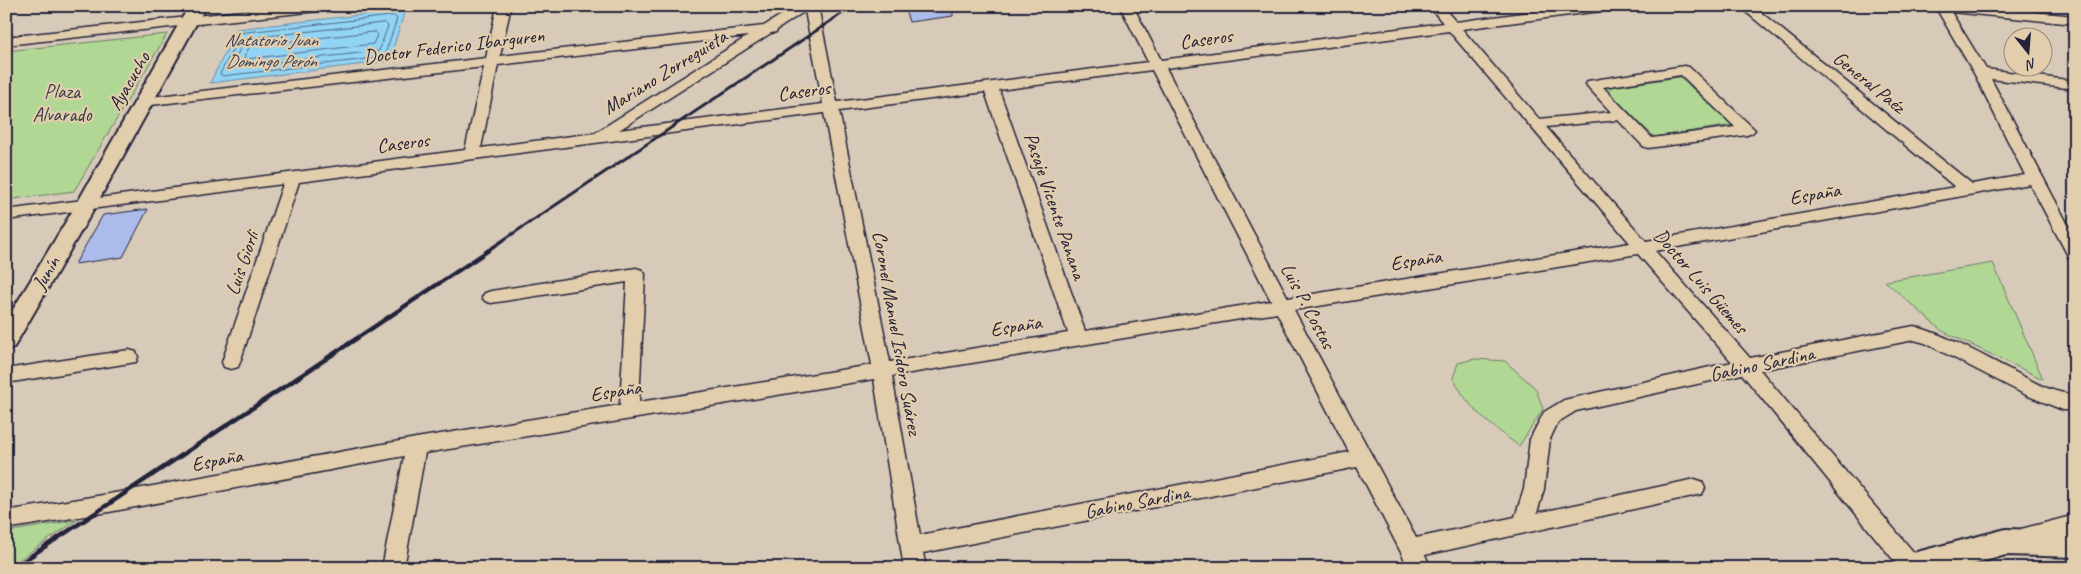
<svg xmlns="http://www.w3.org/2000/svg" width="2081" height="574" font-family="Caveat,sans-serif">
<rect width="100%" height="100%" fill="#d7cab9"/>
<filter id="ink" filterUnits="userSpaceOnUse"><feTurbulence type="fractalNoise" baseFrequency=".02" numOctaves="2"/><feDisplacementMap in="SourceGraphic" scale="10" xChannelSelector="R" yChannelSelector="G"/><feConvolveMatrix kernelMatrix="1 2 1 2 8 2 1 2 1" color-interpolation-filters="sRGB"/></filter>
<g filter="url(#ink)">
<g fill="#b0d793" stroke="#697c67">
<polygon points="167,34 74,191 6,200 6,51"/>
<polygon points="1680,77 1732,125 1654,137 1605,88"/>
<polygon points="1993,263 2043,379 1942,331 1885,281"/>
<path d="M1474 359 1505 361 1536 389 1543 409 1519 446C1490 424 1470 411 1453 378L1458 363Z"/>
<polygon points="77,520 7,568 6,568 6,532"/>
</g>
<polygon fill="#92d4f4" stroke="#658daa" points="405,10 389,61 210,83 237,29"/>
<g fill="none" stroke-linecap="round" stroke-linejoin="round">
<g stroke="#4f6985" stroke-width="1">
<polygon points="394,16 397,19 384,57 223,76 220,74 241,33"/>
<polygon points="385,23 388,26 379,51 231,67 245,39"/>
<polygon points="375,32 377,35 373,44 247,59 244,57 250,46"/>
</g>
</g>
<g fill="#abbcec" stroke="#22223b">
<polygon points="904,6 953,6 953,16 909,22"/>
<polygon points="148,209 123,257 75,264 103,215"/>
</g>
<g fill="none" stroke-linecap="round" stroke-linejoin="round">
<g stroke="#22223b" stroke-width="3">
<g id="minor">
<polygon points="288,6 333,6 327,10 6,45 6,37"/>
<path d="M497 6H511L500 56 764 26 795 6H818L837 102 1148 62 1120 6H1133L1161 60 1443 23 1429 6H1442L1456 22 1576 6H1614L1608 10 1462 29 1539 119 1611 112 1588 87 1586 84 1588 81 1684 66 1689 67 1752 127 1755 130 1752 133 1747 135 1648 148 1643 146 1618 120 1546 127 1646 241 1955 187 1739 6H1753L1972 184 2025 175 1975 75 1935 6H1974L2075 16V24L1951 12 1986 69 2075 81V89L1991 79 2075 238V260L2069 258 2067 254 2030 184 1655 251 1750 358 1914 326C1949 336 1981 355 2013 371 2032 381 2053 394 2075 394V410H2063L2026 395 1925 343 1914 340 1760 370 1921 561 1924 568H1900L1742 374 1576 411 1558 422 1550 439 1544 489 1537 513 1695 479 1702 482 1705 488 1702 494 1425 555 1431 568H1409L1357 467 923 553 926 568H904L874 379 425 453 404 568H382L404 456 109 512 6 529V511L109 494 416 438 620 405 627 282 491 303 485 301 482 297 485 293 491 291 636 268 642 270 645 274 639 402 872 365 824 113 299 182 240 362 238 367 231 369 224 367 222 362 283 184 6 220V210L465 150 484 67 142 106 137 105 135 102 137 99 142 98 486 58ZM805 11 823 104 619 130 771 33 776 32 778 29ZM1449 31 1630 243 1288 298 1166 68ZM748 36 595 133 481 148 498 65ZM1152 70 1271 301 1085 331 999 90ZM1681 75 1735 127 1652 138 1603 87ZM985 92 1068 333 890 362 839 111ZM1638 254 1732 362 1564 400 1544 412 1530 439 1524 489 1515 517 1416 538 1294 310ZM1277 313 1349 452 920 535 892 376Z"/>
<polygon points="129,350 136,352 138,357 136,362 6,383 6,369"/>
<polygon points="2075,515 2075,533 2029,545 2021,543 2018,536 2021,529"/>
</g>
</g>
<g stroke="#22223b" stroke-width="4">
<polygon id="tertiary" points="189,6 206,6 96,205 14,347 6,350 6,321 76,205"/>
</g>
<g stroke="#22223b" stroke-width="4">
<polygon id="secondary" points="2006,529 2075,531 2075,557 2006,555 1960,568 1894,568 1898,558 1909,554"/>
</g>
<use href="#minor" fill="#e2cdac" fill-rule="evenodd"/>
<use href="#tertiary" fill="#e2cdac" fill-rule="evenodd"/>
<use href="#secondary" fill="#e2cdac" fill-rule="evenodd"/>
<polyline stroke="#22223b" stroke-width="3" points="487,251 853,6"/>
<polyline stroke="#22223b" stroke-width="4.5" points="13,568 489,250"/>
</g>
</g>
<g text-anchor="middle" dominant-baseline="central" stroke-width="4.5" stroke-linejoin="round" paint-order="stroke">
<g font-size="18" font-style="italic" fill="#333d57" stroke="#e2cdac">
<text x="271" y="40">Natatorio Juan<tspan x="271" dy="21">Domingo Perón</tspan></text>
</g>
<g font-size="20" fill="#22223b" stroke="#e2cdac">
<text transform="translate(1206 39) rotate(-8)">Caseros</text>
<text transform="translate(454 46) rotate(-7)">Doctor Federico Ibarguren</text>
<text transform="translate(665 72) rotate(-32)">Mariano Zorreguieta</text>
<text transform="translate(129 81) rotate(-60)">Ayacucho</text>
<text transform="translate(1869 82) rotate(39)">General Paéz</text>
<text transform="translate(804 91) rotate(-8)">Caseros</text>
<text transform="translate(403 143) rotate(-7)">Caseros</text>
<text transform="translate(1815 194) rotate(-10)">España</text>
<text transform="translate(1055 206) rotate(71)">Pasaje Vicente Panana</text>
<text transform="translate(1416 260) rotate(-9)">España</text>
<text transform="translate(242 263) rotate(-71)">Luis Giorli</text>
<text transform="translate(46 273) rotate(-60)">Junín</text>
<text transform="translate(1701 281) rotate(49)">Doctor Luis Güemes</text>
<text transform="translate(1308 306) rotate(62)">Luis P. Costas</text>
<text transform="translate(1016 326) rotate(-9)">España</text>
<text transform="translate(897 333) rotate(80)">Coronel Manuel Isidoro Suárez</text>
<text transform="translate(1762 364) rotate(-12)">Gabino Sardina</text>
<text transform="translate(616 391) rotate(-9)">España</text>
<text transform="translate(217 460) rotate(-11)">España</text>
<text transform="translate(1137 502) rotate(-11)">Gabino Sardina</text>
</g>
<g font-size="20" fill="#373d48" stroke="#e2cdac">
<text x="62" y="91">Plaza<tspan x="62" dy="23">Alvarado</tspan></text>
</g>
</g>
<rect width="2081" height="574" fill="none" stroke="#e2cdac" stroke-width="25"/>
<rect x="12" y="12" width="2056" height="549" fill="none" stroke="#22223b" stroke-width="2" filter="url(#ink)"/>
<g transform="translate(2028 52) rotate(163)"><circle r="24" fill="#e2cdac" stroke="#95897f"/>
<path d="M0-4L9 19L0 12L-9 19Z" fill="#22223b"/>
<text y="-8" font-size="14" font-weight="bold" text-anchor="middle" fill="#22223b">N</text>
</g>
</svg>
